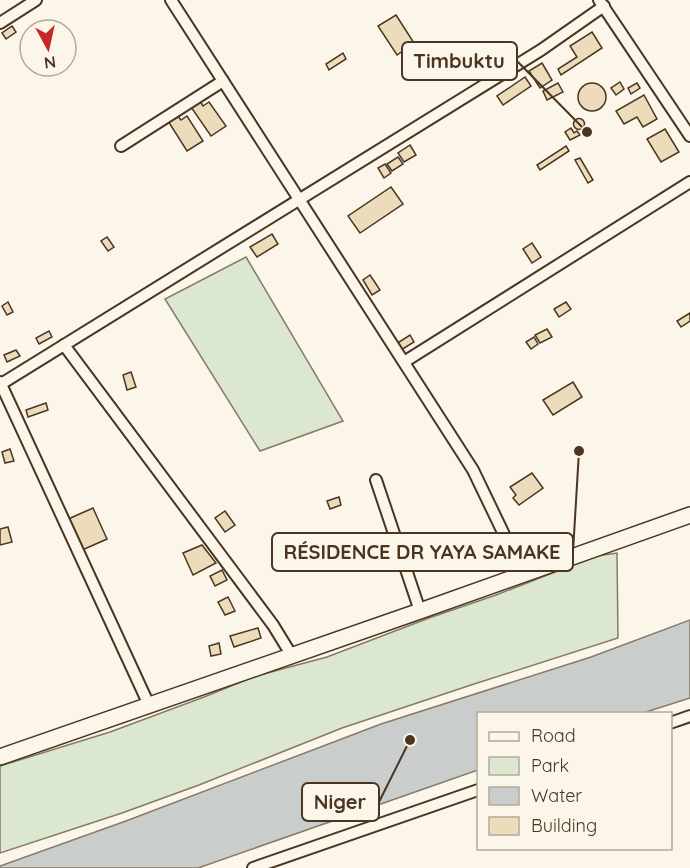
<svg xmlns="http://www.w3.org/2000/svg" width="690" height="868" font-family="Quicksand,sans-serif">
<rect width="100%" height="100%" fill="#fbf6e9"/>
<g fill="#dce7d0" stroke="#887966" stroke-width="1.5">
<polygon points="246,257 343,421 260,451 165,299"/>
<polygon points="617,553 618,638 471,685 342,728 199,785 122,813 0,853 0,766 110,732 204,697 256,676 327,657 429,618 496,595 596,556"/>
</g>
<polygon fill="#c9cecd" stroke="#887966" stroke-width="1.5" points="690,620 690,698 643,713 478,714 478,770 198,868 0,868 0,866 126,821 381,724 591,657"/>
<g fill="#ecdcbc" stroke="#4a3520" stroke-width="1.5">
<polygon points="396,15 414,43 397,55 378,26"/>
<polygon points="12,26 16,32 6,39 2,33"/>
<polygon points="592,32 602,48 561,75 558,69 577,57 570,46"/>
<polygon points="343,53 346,59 329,70 326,64"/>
<polygon points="542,63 552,80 540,88 529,71"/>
<polygon points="525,77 531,86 503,105 497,96"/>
<polygon points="620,82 624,89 616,95 611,88"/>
<circle cx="592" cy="97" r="14"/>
<polygon points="558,83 563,92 547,100 543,91"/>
<polygon points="637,83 640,88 631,94 628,88"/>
<polygon points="644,95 657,119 643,127 637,117 624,124 616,111"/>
<polygon points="200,101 203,106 209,102 226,126 211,136 191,107"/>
<polygon points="177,115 181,120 187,116 203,141 187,151 168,121"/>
<circle cx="579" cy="124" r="5.5"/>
<polygon points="571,128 574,133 577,131 580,135 570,140 565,132"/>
<polygon points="665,129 679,152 661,162 647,139"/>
<polygon points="410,145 416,155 404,162 398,153"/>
<polygon points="566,146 569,151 540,170 537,165"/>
<polygon points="398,157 403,164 392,171 387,164"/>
<polygon points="580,158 593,180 588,183 575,160"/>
<polygon points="385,164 391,173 384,178 378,168"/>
<polygon points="391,187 403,204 360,233 348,216"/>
<polygon points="272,234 278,244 257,257 250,247"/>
<polygon points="107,237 114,247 108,251 101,241"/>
<polygon points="532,243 541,257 532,263 523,249"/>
<polygon points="370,275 380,290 372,295 363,280"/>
<polygon points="8,302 13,312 7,315 2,306"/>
<polygon points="566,302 571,309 559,317 554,309"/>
<polygon points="690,313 690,321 681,327 677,321"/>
<polygon points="547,329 552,337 540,343 535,335"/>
<polygon points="49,331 52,337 39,344 36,338"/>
<polygon points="410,335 414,342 401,350 396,344"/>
<polygon points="534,337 538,344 531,349 526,342"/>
<polygon points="16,350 20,356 7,362 4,355"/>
<polygon points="131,372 136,387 127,390 123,375"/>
<polygon points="573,382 582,397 553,415 543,400"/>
<polygon points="46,403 48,410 28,417 26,410"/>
<polygon points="10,449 14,461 5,463 2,452"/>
<polygon points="532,473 543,488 519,505 513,498 516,495 510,487"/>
<polygon points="339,497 341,505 330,509 327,501"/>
<polygon points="93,508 107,539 80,551 66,520"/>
<polygon points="225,511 235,525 225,532 215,518"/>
<polygon points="8,527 12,542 0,545 0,529"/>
<polygon points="202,545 216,563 193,575 183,553"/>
<polygon points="222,570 227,580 215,586 210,576"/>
<polygon points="228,597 235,611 225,615 218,602"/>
<polygon points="258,628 261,638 234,647 230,636"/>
<polygon points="219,643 221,654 211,656 209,646"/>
</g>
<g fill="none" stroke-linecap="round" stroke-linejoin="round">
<g stroke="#4a3520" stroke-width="14">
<g id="street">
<polyline points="171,0 473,470 523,574"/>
<polyline points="599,0 690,136"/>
<polyline points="0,23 36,0"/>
<polyline points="121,146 223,81"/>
<polyline points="64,345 273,625 292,656"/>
<polyline points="404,362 690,182"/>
<polyline points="0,382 149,705"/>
<polyline points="1,384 541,50 604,6"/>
<polyline points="376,480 420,611"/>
<polyline points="670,723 690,716"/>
<polyline points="253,868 478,790"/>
</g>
</g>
<g stroke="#4a3520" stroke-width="18">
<polyline id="secondary" points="0,757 420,611 690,515"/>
</g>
<use href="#street" stroke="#fbf6e9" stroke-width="10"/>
<use href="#secondary" stroke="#fbf6e9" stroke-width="15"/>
</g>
<path fill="none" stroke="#4a3520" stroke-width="2" d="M587 132L517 61M579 451L573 552M410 740L379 802"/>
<g fill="#4a3520" stroke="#fbf6e9" stroke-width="2">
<circle cx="587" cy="132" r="6"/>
<circle cx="579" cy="451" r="6"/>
<circle cx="410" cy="740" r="6"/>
</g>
<g fill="#fbf6e9" stroke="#4a3520" stroke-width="2">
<rect x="402" y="42" width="115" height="38" rx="6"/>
<rect x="272" y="533" width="301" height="38" rx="6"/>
<rect x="302" y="783" width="77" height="38" rx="6"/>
</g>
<g font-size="20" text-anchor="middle" font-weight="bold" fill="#4a3520">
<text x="459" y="68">Timbuktu</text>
<text x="422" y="559">RÉSIDENCE DR YAYA SAMAKE</text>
<text x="340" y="809">Niger</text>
</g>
<rect x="477" y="712" width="195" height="138" fill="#fbf6e9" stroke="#b4a999" stroke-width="1.5"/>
<rect x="489" y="732" width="30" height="9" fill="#fbf6e9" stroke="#b4a999" stroke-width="1.5"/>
<text x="531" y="742" font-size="18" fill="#4a3520">Road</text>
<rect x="489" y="757" width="30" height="18" fill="#dce7d0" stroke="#b4a999" stroke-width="1.5"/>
<text x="531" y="772" font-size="18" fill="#4a3520">Park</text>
<rect x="489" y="787" width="30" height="18" fill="#c9cecd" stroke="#b4a999" stroke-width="1.5"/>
<text x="531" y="802" font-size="18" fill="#4a3520">Water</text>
<rect x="489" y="817" width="30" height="18" fill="#ecdcbc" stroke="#b4a999" stroke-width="1.5"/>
<text x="531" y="832" font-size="18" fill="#4a3520">Building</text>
<g transform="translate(48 48) rotate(172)"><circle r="28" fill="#fbf6e9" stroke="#b4a999" stroke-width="1.5"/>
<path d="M0-4.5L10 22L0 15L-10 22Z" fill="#c62828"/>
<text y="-9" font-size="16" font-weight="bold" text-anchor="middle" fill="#4a3520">N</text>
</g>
</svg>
